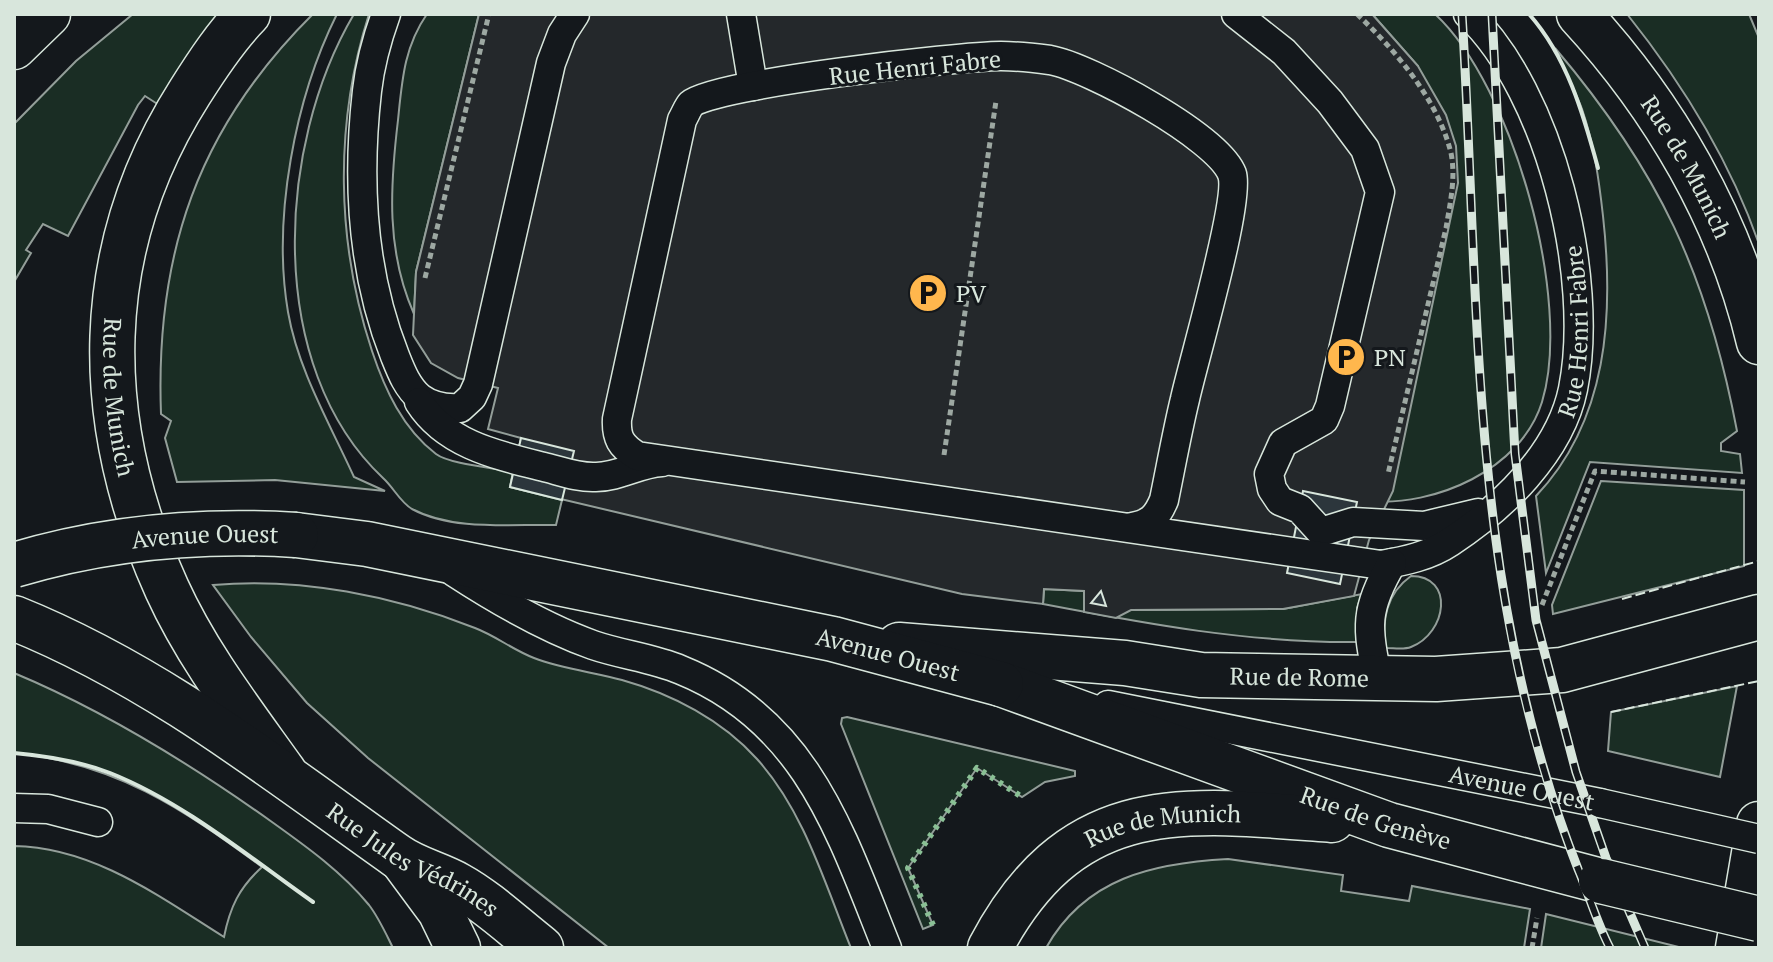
<svg xmlns="http://www.w3.org/2000/svg" width="1773" height="962" font-family="'PT Serif',serif">
<rect width="100%" height="100%" fill="#14181c"/>
<g fill="#1a2d24" stroke="#939e99" stroke-width="2">
<polygon points="133,14 224,14 159,105 145,96 138,105 68,236 43,224 26,250 31,253 14,282 14,124 76,61"/>
<path d="M313 14H337C295 98 272 218 288 312 298 370 330 424 354 477L385 491 275 480 177 482 165 438 171 421 161 414C155 253 198 128 313 14Z"/>
<path d="M354 14H369C334 124 336 242 372 351 385 390 403 429 436 454 449 464 495 468 513 472L510 487 562 500 556 525C511 524 453 531 412 509 400 502 394 488 383 478 265 367 276 146 354 14Z"/>
<path d="M427 14H479L416 272 414 314C386 251 390 187 398 120 402 81 404 47 427 14Z"/>
<path d="M1372 14H1435C1513 86 1573 301 1542 402 1521 470 1434 507 1369 501L1418 66Z"/>
<path d="M1627 14H1749L1759 38V244C1729 158 1683 84 1627 14Z"/>
<path d="M1555 48C1659 171 1707 273 1737 431L1721 443V451L1740 454 1742 473 1590 462 1546 573 1536 496C1608 420 1614 315 1603 216 1599 180 1594 144 1582 109 1574 89 1564 68 1555 48Z"/>
<polygon points="1601,481 1744,490 1744,566 1553,614 1552,605"/>
<path d="M1411 576C1455 576 1447 633 1411 647 1404 650 1394 648 1386 648 1381 620 1387 593 1411 576Z"/>
<path d="M213 585C300 577 395 596 475 628 496 636 513 650 534 658 563 669 593 672 622 680 672 694 722 720 757 759 804 811 825 884 851 948H609L368 758 307 703 251 637Z"/>
<path d="M1044 589 1085 591 1131 610 1283 609 1362 594 1357 608V642C1249 643 1148 624 1043 604Z"/>
<path d="M14 673C105 711 192 765 272 822 307 847 342 872 369 905 379 918 386 934 393 948H14V846C93 847 160 897 224 937 230 907 239 888 262 867 182 808 115 763 14 753Z"/>
<polygon points="1737,686 1720,777 1608,751 1611,712"/>
<polygon points="847,717 1075,771 1075,776 1045,782 1022,797 977,768 908,868 933,925 923,929 841,724 842,718"/>
<path d="M1228 859 1343 875 1341 891 1409 901 1412 886 1530 909 1524 948H1046C1085 878 1153 863 1228 859Z"/>
<polygon points="1546,914 1679,947 1678,948 1541,948"/>
</g>
<polygon fill="#24282b" stroke="#939e99" stroke-width="2" points="479,14 1372,14 1418,66 1446,115 1456,146 1458,183 1393,491 1369,540 1354,596 1283,609 1131,610 1116,618 1084,612 1084,591 1044,589 1043,604 962,594 510,487 521,438 488,429 498,388 458,378 431,363 413,335 416,272"/>
<g fill="#2c363c" stroke="#d8e6dc" stroke-width="2">
<polygon points="521,438 574,451 562,500 510,487"/>
<polygon points="1303,491 1357,502 1340,584 1287,573"/>
<polygon points="1101,591 1106,606 1091,603"/>
</g>
<g fill="none" stroke-linecap="round" stroke-linejoin="round">
<g stroke="#d8e6dc" stroke-width="31">
<g id="service">
<path d="M386 14C377 39 370 64 367 91 357 179 362 273 395 356 401 371 407 387 420 398 432 407 445 409 460 408L472 397 478 384 551 63 562 34 575 14"/>
<polyline points="741,14 753,86"/>
<polyline points="1236,14 1284,52 1330,102 1365,149 1380,192 1330,406 1324,420 1283,443 1269,474 1272,489 1280,501 1300,509 1321,532 1353,522 1424,526 1478,513"/>
<path d="M419 402C447 446 501 456 548 468 563 472 580 478 596 477 619 477 639 463 662 462"/>
<path id="s1" d="M1132 527C1150 524 1157 517 1164 500 1171 466 1177 432 1185 399 1193 362 1241 200 1232 174 1218 137 1089 67 1050 60 1034 58 1017 56 1001 56 961 56 711 84 691 104 688 107 685 115 682 120L617 419C616 438 621 446 637 456L1381 565C1405 561 1429 556 1450 542 1502 508 1560 453 1573 389 1595 278 1551 93 1468 14"/>
<path d="M454 572C497 600 545 628 593 645 622 655 653 658 681 670 807 721 841 834 887 948"/>
<path d="M1378 679C1366 628 1365 608 1392 563"/>
<path id="s2" d="M1108 705 1600 803"/>
<polyline points="14,808 48,809 98,822"/>
</g>
</g>
<g stroke="#d8e6dc" stroke-width="47">
<g id="minor">
<path id="s3" d="M248 14C226 36 207 65 190 92 90 249 91 421 167 589 197 655 242 713 284 772"/>
<path id="s4" d="M1579 14C1664 106 1730 219 1759 342"/>
<path id="s5" d="M14 618C156 675 274 769 397 856 415 869 439 874 458 885 487 901 514 927 541 948"/>
<path id="s6" d="M899 645 1125 663 1201 675 1436 679 1562 670 1759 617"/>
<path id="s7" d="M1001 684 1389 825 1601 881"/>
<polyline points="403,861 440,911 458,948"/>
<path id="s8" d="M990 948C1072 793 1179 808 1332 820"/>
</g>
</g>
<g stroke="#d8e6dc" stroke-width="47">
<polyline id="tertiary" points="1738,948 1759,824"/>
</g>
<g stroke="#d8e6dc" stroke-width="47">
<g id="primary">
<polyline points="14,47 48,14"/>
<path id="s9" d="M296 535 367 544 833 639 1001 684"/>
</g>
</g>
<g stroke="#9da8a2" stroke-width="5" stroke-dasharray="6 4" stroke-linecap="butt">
<path d="M1357 14C1396 51 1438 100 1451 153 1456 178 1450 204 1446 228L1388 474"/>
<polyline points="425,278 489,14"/>
<polyline points="944,455 996,101"/>
<polyline points="1542,605 1595,471 1745,482"/>
<polyline points="1532,948 1537,918"/>
</g>
<use href="#service" stroke="#14181c" stroke-width="28"/>
<use href="#minor" stroke="#14181c" stroke-width="44"/>
<use href="#tertiary" stroke="#14181c" stroke-width="44"/>
<use href="#primary" stroke="#14181c" stroke-width="44"/>
<g stroke="#d8e6dc" stroke-width="9">
<g id="rail">
<path d="M1462 14C1480 308 1468 589 1578 869 1589 895 1597 923 1610 948"/>
<polyline points="1492,14 1515,454 1536,620 1576,772 1606,858 1645,948"/>
</g>
</g>
<use href="#rail" stroke="#14181c" stroke-width="6" stroke-dasharray="18" stroke-linecap="butt"/>
<g stroke="#d8e6dc" stroke-width="31" stroke-linecap="butt">
<polyline id="service-bridge" points="1600,803 1759,839"/>
</g>
<g stroke="#d8e6dc" stroke-width="47" stroke-linecap="butt">
<polyline id="minor-bridge" points="1601,881 1759,919"/>
</g>
<g stroke="#d8e6dc" stroke-width="47" stroke-linecap="butt">
<g id="primary-bridge">
<path id="s10" d="M14 565C107 537 199 529 296 535"/>
</g>
</g>
<use href="#service-bridge" stroke="#14181c" stroke-width="28"/>
<use href="#minor-bridge" stroke="#14181c" stroke-width="44"/>
<use href="#primary-bridge" stroke="#14181c" stroke-width="44"/>
<polyline stroke="#8ac095" stroke-width="6" stroke-dasharray="4 6" stroke-linecap="butt" points="933,925 908,868 977,768 1022,797"/>
<g stroke="#d8e6dc" stroke-width="2" stroke-dasharray="10 4" stroke-linecap="butt">
<polyline points="1622,599 1759,561"/>
<polyline points="1611,712 1759,681"/>
</g>
<g stroke="#d8e6dc" stroke-width="4">
<path d="M1529 14C1567 57 1583 113 1598 168"/>
<path d="M14 753C47 756 79 761 110 773 183 802 249 857 313 902"/>
</g>
</g>
<defs>
<g id="parking-disc" transform="scale(2)"><circle r="9.5" fill="#ffb74d" stroke="#14181c"/><path d="M-3.5-5.5H1a3.5 3.5 0 0 1 0 7H-1V5.5H-3.5ZM-1-3.4V-.6H.8a1.4 1.4 0 0 0 0-2.8Z" fill="#111"/></g>
</defs>
<g fill-rule="evenodd">
<use href="#parking-disc" x="928" y="293"/>
<use href="#parking-disc" x="1346" y="357"/>
</g>
<g text-anchor="middle" dominant-baseline="central" stroke-width="6" stroke-linejoin="round" paint-order="stroke">
<g font-size="24" fill="#d8e6dc" stroke="#14181c">
<text transform="translate(915 67) rotate(-6)">Rue Henri Fabre</text>
<text stroke="none"><textPath href="#s4" startOffset="188">Rue de Munich</textPath></text>
<text stroke="none"><textPath href="#s1" startOffset="2414">Rue Henri Fabre</textPath></text>
<text stroke="none"><textPath href="#s3" startOffset="418">Rue de Munich</textPath></text>
<text stroke="none"><textPath href="#s10" startOffset="194">Avenue Ouest</textPath></text>
<text stroke="none"><textPath href="#s9" startOffset="604">Avenue Ouest</textPath></text>
<text stroke="none"><textPath href="#s6" startOffset="402">Rue de Rome</textPath></text>
<text stroke="none"><textPath href="#s2" startOffset="422">Avenue Ouest</textPath></text>
<text stroke="none"><textPath href="#s7" startOffset="398">Rue de Genève</textPath></text>
<text stroke="none"><textPath href="#s8" startOffset="226">Rue de Munich</textPath></text>
<text stroke="none"><textPath href="#s5" startOffset="468">Rue Jules Védrines</textPath></text>
</g>
<g font-size="24" fill="#d8e6dc" stroke="#14181c" text-anchor="start">
<text x="956" y="293">PV</text>
<text x="1374" y="357">PN</text>
</g>
</g>
<rect width="1773" height="962" fill="none" stroke="#d8e6dc" stroke-width="32"/>
</svg>
